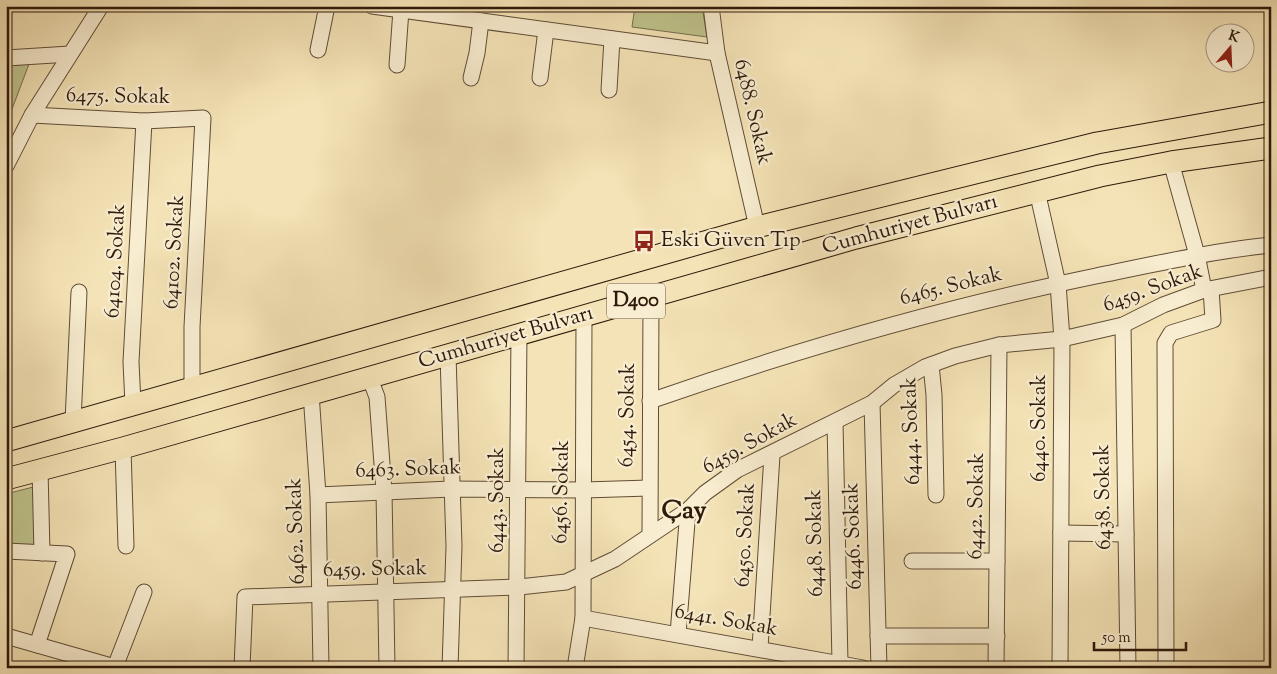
<svg xmlns="http://www.w3.org/2000/svg" width="1277" height="674" font-family="'Sorts Mill Goudy',serif">
<rect width="100%" height="100%" fill="#f4e3b6"/>
<filter id="stains"><feTurbulence type="fractalNoise" baseFrequency=".004" numOctaves="4"/><feColorMatrix values="0 0 0 0 .2 0 0 0 0 .09 0 0 0 0 .02 0 0 0 .5 -.17"/></filter>
<radialGradient id="worn" r=".72"><stop offset=".6" stop-color="#630" stop-opacity="0"/><stop offset="1" stop-color="#630" stop-opacity=".3"/></radialGradient>
<g fill="#bfc38c" stroke="#766e4c">
<polygon points="635,6 702,6 707,37 632,27"/>
<polygon points="29,64 6,125 6,66"/>
<polygon points="37,486 38,547 6,544 6,494"/>
</g>
<g fill="none" stroke-linecap="round" stroke-linejoin="round">
<g stroke="#604c36" stroke-width="17">
<g id="minor">
<polyline points="372,6 717,53"/>
<polyline points="711,6 717,53 757,227"/>
<polyline points="318,50 327,6"/>
<polyline points="6,58 70,54"/>
<polyline points="397,65 401,10"/>
<polyline points="471,78 477,53 481,21"/>
<polyline points="540,78 546,30"/>
<polyline points="609,90 612,39"/>
<polyline points="32,115 144,121 203,118 192,327 192,388"/>
<polyline points="1171,162 1197,255 1204,290"/>
<polyline points="6,166 32,115 101,6"/>
<polyline points="1037,191 1058,284 1062,339 1060,668"/>
<polyline points="1123,325 1128,668"/>
<polyline points="448,355 454,546 450,668"/>
<polyline points="931,365 934,395 936,495"/>
<polyline points="369,376 377,397 384,491 387,668"/>
<polyline points="311,393 318,495 321,668"/>
<path d="M650 401C796 350 944 307 1096 276 1154 264 1212 251 1271 245"/>
<polyline points="872,403 879,668"/>
<polyline points="133,404 131,362 144,121"/>
<polyline points="73,421 79,292"/>
<polyline points="835,422 840,663"/>
<polyline points="123,448 126,546"/>
<polyline points="40,469 42,553"/>
<polyline points="318,495 451,489 584,490 649,488"/>
<polyline points="1061,533 1126,534"/>
<polyline points="650,535 651,297"/>
<polyline points="6,551 67,554 37,645"/>
<polyline points="912,561 997,561"/>
<polyline points="583,618 863,668"/>
<polyline points="678,634 688,510"/>
<polyline points="6,636 118,668"/>
<polyline points="878,636 997,636"/>
<polyline points="760,648 772,455"/>
<polyline points="1166,664 1165,343 1171,333 1213,320 1211,289"/>
<polyline points="115,667 144,592"/>
<polyline points="242,668 245,597 519,587 566,582 615,559 688,510 705,493 737,470 872,403 894,385 925,367 955,356 999,345 1062,339 1123,325 1163,305 1204,290 1271,277"/>
<polyline points="516,668 519,333"/>
<polyline points="575,668 583,618 584,316"/>
<polyline points="996,668 999,345"/>
</g>
</g>
<g stroke="#2e190b" stroke-width="23">
<g id="highway">
<polyline points="6,441 757,227 1097,143 1271,112"/>
<polyline points="6,479 123,448 856,238 1100,176 1171,162 1271,148"/>
</g>
</g>
<use href="#minor" stroke="#f8edd0" stroke-width="15"/>
<use href="#highway" stroke="#f4e3b6" stroke-width="21"/>
</g>
<defs>
<g id="bus-bare" transform="scale(1.725)"><path d="M-5-6H5V4H4V6H2V4H-2V6H-4V4H-5ZM-3.5-4V0h7V-4ZM-3.5 1.2v1.5H-2V1.2ZM2 1.2v1.5H3.5V1.2Z" fill="#8f2418" stroke="#f8edd0" stroke-width="2.5" paint-order="stroke"/></g>
</defs>
<g fill-rule="evenodd">
<use href="#bus-bare" x="644" y="241"/>
</g>
<g text-anchor="middle" dominant-baseline="central" stroke-width="4.5" stroke-linejoin="round" paint-order="stroke">
<rect fill="#f8edd0" stroke="#6b5946" stroke-width="1" x="607" y="283.5" width="58" height="35" rx="4"/>
<g font-size="20" font-weight="bold" fill="#2e190b">
<text x="636" y="301">D400</text>
</g>
<g font-size="21" fill="#2e190b" stroke="#f8edd0">
<text transform="translate(118 97) rotate(1)">6475. Sokak</text>
<text transform="translate(752 112) rotate(77)">6488. Sokak</text>
<text transform="translate(910 225) rotate(-15)">Cumhuriyet Bulvarı</text>
<text transform="translate(175 252) rotate(-87)">64102. Sokak</text>
<text transform="translate(116 261) rotate(-87)">64104. Sokak</text>
<text transform="translate(951 287) rotate(-14)">6465. Sokak</text>
<text transform="translate(1153 289) rotate(-20)">6459. Sokak</text>
<text transform="translate(506 338) rotate(-16)">Cumhuriyet Bulvarı</text>
<text transform="translate(628 415) rotate(-89)">6454. Sokak</text>
<text transform="translate(1040 428) rotate(-90)">6440. Sokak</text>
<text transform="translate(912 431) rotate(-92)">6444. Sokak</text>
<text transform="translate(750 444) rotate(-29)">6459. Sokak</text>
<text transform="translate(408 470) rotate(-2)">6463. Sokak</text>
<text transform="translate(562 492) rotate(-89)">6456. Sokak</text>
<text transform="translate(1104 497) rotate(-91)">6438. Sokak</text>
<text transform="translate(498 500) rotate(-90)">6443. Sokak</text>
<text transform="translate(977 506) rotate(-89)">6442. Sokak</text>
<text transform="translate(297 531) rotate(-92)">6462. Sokak</text>
<text transform="translate(746 535) rotate(-87)">6450. Sokak</text>
<text transform="translate(854 536) rotate(-92)">6446. Sokak</text>
<text transform="translate(816 543) rotate(-91)">6448. Sokak</text>
<text transform="translate(375 570) rotate(-1)">6459. Sokak</text>
<text transform="translate(726 621) rotate(10)">6441. Sokak</text>
</g>
<g font-size="21" fill="#2e190b" stroke="#f8edd0" text-anchor="start">
<text x="661" y="241">Eski Güven Tıp</text>
</g>
<g font-size="26" font-weight="bold" fill="#2e190b" stroke="#f8edd0">
<text x="684" y="511">Çay</text>
</g>
</g>
<rect width="1277" height="674" fill="none" stroke="#f4e3b6" stroke-width="25"/>
<rect x="8" y="8" width="1262" height="659" fill="none" stroke="#2e190b" stroke-width="2.5"/>
<rect x="12" y="12" width="1252" height="649" fill="none" stroke="#2e190b"/>
<g transform="translate(1230 48) rotate(19)"><circle r="24" fill="#f8edd0" stroke="#a79881"/>
<path d="M0-4L9 19L0 12L-9 19Z" fill="#8f2418"/>
<text y="-8" font-size="14" font-weight="bold" text-anchor="middle" fill="#2e190b">K</text>
</g>
<path d="M1094 642v8h92v-8" fill="none" stroke="#2e190b" stroke-width="2.5"/>
<text x="1102" y="642" font-size="15" fill="#2e190b" stroke="#f8edd0" stroke-width="4" paint-order="stroke">50 m</text>
<rect width="100%" height="100%" filter="url(#stains)"/>
<rect width="100%" height="100%" fill="url(#worn)"/>
</svg>
